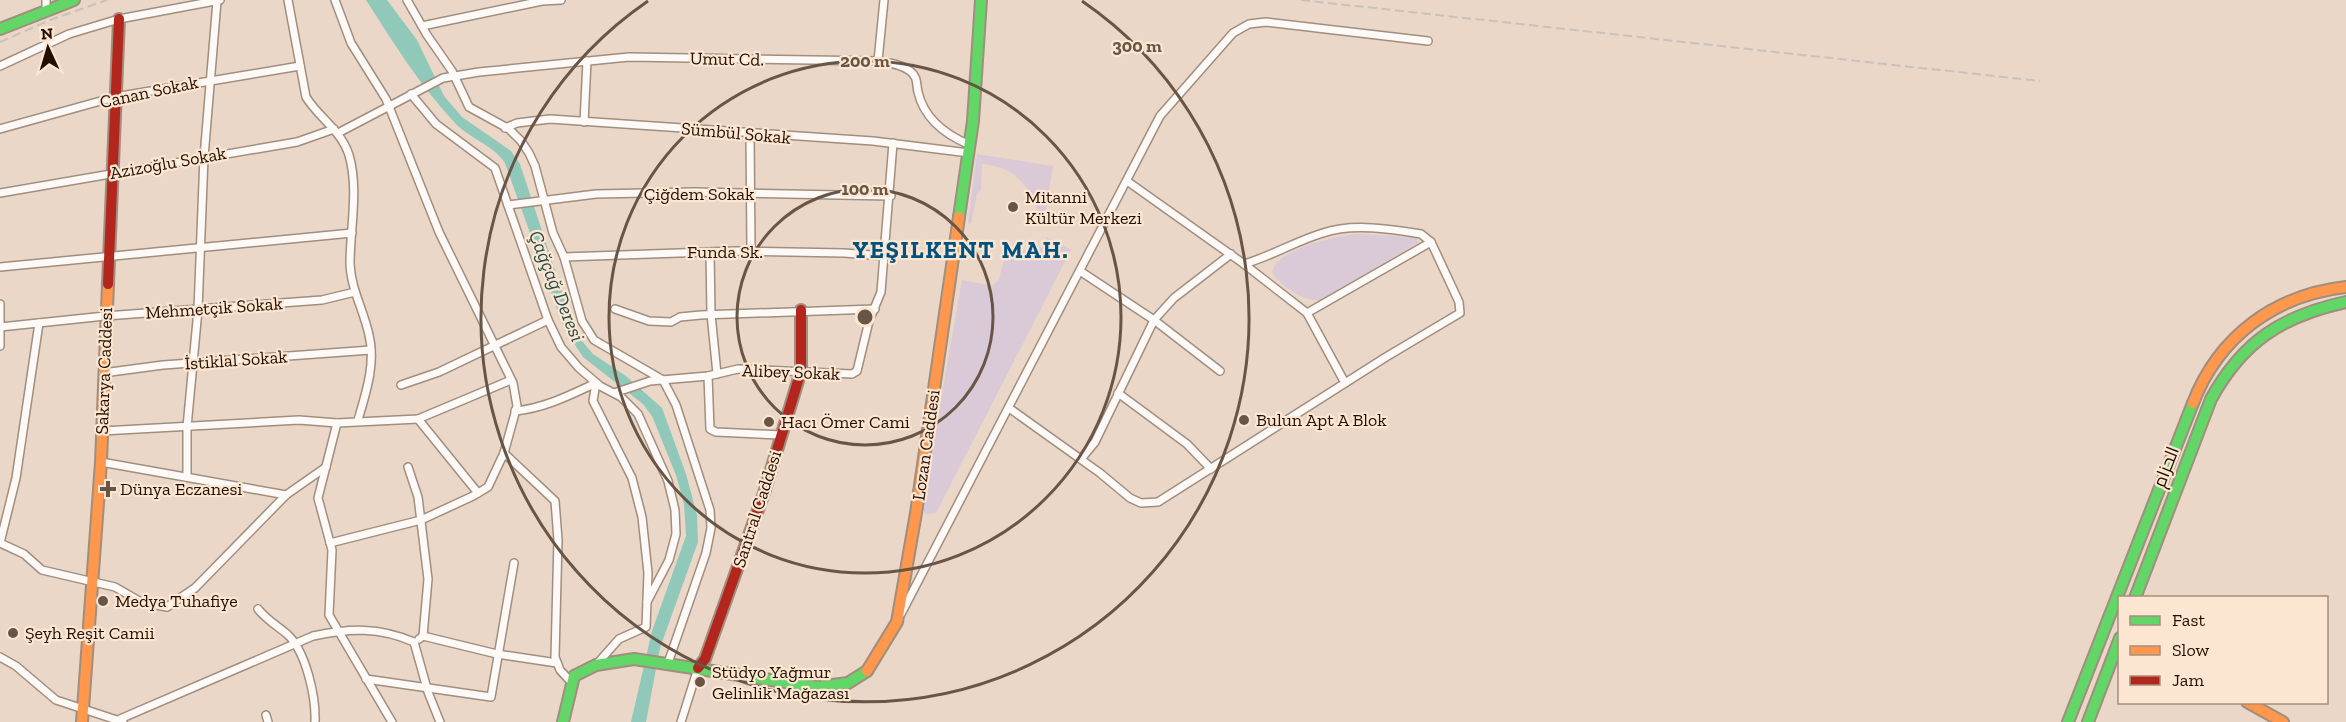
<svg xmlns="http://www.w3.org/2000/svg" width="2346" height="722" font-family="'Zilla Slab',Cairo,serif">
<rect width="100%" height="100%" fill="#ead7c7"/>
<g fill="#dac9d7">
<path d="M977 154 1053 166 1044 222 1041 221C1030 188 1019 167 982 164L981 190 977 194 971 224 968 223Z"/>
<path d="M1359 234 1415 237 1419 242 1320 300C1304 302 1280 286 1272 272 1276 249 1338 235 1359 234Z"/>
<polygon points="1047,237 1071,250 936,513 926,514 922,509 962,280 992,286 999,279 1007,248 1038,253"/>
</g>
<path fill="#90c8ba" d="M366 0H387L417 40 444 96 462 117 511 151 520 164 576 334 593 354 626 376 662 408 686 474 697 515 698 542 660 648 646 722H631L652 631 686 536 684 504 676 475 652 416 643 404 583 357 564 328 505 163C492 144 470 139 455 123 420 86 393 42 366 0Z"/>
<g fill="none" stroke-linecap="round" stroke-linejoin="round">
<g stroke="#a08e7e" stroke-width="10">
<g id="street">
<path d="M288 0 306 97C319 118 341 130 349 155 359 189 350 229 350 264 351 289 364 311 369 335 376 363 366 393 358 420"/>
<polyline points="335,0 351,43 386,99 439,232 513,383 517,406 504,453 555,501 558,540 555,657 560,670 572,683"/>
<polyline points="407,0 427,35 452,71 469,107 509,129 521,141 529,153 535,166 553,233 564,257 582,321 594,340 663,380 676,405 710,510 711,528 706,553 668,663"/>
<polyline points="46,10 46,0"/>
<polyline points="422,26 542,1 561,0"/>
<polyline points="878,61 884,0"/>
<polyline points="0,66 69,34 119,19 220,0"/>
<polyline points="411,94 436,124 495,168 548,320 561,347 579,368 600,386 621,397 638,414 668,481 675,510 676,534 669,560 647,602"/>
<polyline points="584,122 587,61"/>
<polyline points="505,128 517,123 550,119 873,141 969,153"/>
<polyline points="0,129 115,97 300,66"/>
<path d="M338 133 443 78 479 72 629 57 878 61C889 63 901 64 910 71 918 77 916 83 918 92 924 118 946 135 970 145"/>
<polyline points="750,134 751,251"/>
<polyline points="1127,181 1244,264 1307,313 1345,383"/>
<polyline points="0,193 297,142 334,129"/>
<polyline points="508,205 596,194 694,192 891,196"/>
<polyline points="710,252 711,314 717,374"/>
<polyline points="564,257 736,251 844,253 885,256"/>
<polyline points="0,267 352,233"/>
<polyline points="1080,271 1154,320 1220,371"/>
<polyline points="0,304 0,346"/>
<polyline points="615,309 649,321 671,322 680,317 701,315 875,309"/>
<polyline points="1307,313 1431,242"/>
<polyline points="0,327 105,316 322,300 355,292"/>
<polyline points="103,373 163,365 371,350"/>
<polyline points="708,376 710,429 716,432 781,435"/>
<polyline points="401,385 439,372 548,320"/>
<polyline points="614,393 650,381 708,376 738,369 852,374 857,371 869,321 881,292 893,143"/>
<polyline points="1118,393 1187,444 1211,469"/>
<path d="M1009 408 1100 473 1130 498 1141 503 1158 502 1386 357 1460 313 1459 302 1431 242 1421 234C1391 229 1352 223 1323 233 1296 241 1272 256 1244 264"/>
<path d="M515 411C545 408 570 395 596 383L593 401 632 478 642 517 648 573 646 627 619 639 596 665"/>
<polyline points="418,419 478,493"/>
<polyline points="337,423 318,498 332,550 329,615 392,722"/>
<polyline points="102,431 299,420 337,423 418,419 511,380"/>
<polyline points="1081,459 1095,442 1154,320 1174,298 1231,254"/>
<polyline points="101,462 286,495"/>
<polyline points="408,467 418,497 428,579 423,636"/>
<polyline points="187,477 187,427 198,310 204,157 217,1"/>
<polyline points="0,543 24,554 42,570 115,587 141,602 167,607 195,588 286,495 326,467"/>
<polyline points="0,543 16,478 39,323"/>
<polyline points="330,543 421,520 473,496 488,487 504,453"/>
<path d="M258 609C267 620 276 625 287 634 306 651 316 697 315 722"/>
<polyline points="901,614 1160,116 1233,33 1249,24 1266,22 1428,41"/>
<polyline points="419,639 423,636 497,654 557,663"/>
<polyline points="0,657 16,666 56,700 123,722"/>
<polyline points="366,679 491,697 514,563"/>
<polyline points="266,715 268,722"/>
<path d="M120 719 313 636C350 628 379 627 414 642L428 692 440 722"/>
<polyline points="681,722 698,668"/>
</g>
</g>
<g stroke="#a08e7e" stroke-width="14">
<g id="fast">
<polyline points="0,29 74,0"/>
<polyline points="959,217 973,121 981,0"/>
<path d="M2135 598 2211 399C2243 341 2282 316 2346 302"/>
<polyline points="563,722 574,676 596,665 634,659 817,687 848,683 867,671"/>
<polyline points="2068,722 2193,403"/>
<polyline points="2088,722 2120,638"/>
</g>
</g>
<g stroke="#a08e7e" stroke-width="14">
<g id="slow">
<path d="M2193 403C2219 336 2275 295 2346 287"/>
<polyline points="867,671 897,622 916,513 959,217"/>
<polyline points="2247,702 2283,722"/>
<polyline points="82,722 101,462 108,284"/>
</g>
</g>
<g stroke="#a08e7e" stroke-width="14">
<g id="jam">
<polyline points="108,284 119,19"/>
<polyline points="698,668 705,659 764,493 801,371 801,310"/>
</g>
</g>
<use href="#street" stroke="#fcf9f7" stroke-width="7"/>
<use href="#fast" stroke="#63d668" stroke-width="10"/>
<use href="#slow" stroke="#ff974d" stroke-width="10"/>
<use href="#jam" stroke="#b3261e" stroke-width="10"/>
<g stroke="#c8c2bd" stroke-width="2" stroke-dasharray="9 4.5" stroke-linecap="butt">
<polyline points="1301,0 2040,81"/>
<polyline points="0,42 50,20 107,0"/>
</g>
</g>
<g fill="none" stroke="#695546" stroke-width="3">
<circle cx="865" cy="317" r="128"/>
<circle cx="865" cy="317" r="256"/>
<path d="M1082 1A384 384 0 1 1 648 1"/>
</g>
<g fill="#695546" stroke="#fce6d2" stroke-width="2">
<circle cx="1013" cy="207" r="6"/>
<circle cx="1244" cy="420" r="6"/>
<circle cx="769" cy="422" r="6"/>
<path d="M105 480h6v6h6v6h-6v6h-6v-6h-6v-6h6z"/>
<circle cx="103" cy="601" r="6"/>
<circle cx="13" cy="633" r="6"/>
<circle cx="700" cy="682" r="6"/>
</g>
<g text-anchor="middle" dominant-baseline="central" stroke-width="4.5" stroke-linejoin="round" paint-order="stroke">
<g font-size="18" fill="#230f00" stroke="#fce6d2">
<text transform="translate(727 59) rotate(1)">Umut Cd.</text>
<text transform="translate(149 92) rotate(-12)">Canan Sokak</text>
<text transform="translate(736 133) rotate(5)">Sümbül Sokak</text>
<text transform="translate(168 163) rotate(-10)">Azizoğlu Sokak</text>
<text x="699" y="194">Çiğdem Sokak</text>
<text x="725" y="252">Funda Sk.</text>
<text transform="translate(214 308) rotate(-4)">Mehmetçik Sokak</text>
<text transform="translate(236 360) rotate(-4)">İstiklal Sokak</text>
<text transform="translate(104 371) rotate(-88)">Sakarya Caddesi</text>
<text transform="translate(791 372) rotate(2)">Alibey Sokak</text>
<text transform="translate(926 445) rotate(-82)">Lozan Caddesi</text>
<text transform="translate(2166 467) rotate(-69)">الحزام</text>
<text transform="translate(757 509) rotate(-72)">Santral Caddesi</text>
</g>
<g font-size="18" fill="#230f00" stroke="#fce6d2" text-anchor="start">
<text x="1025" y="197">Mitanni<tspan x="1025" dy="21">Kültür Merkezi</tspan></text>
<text x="1256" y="420">Bulun Apt A Blok</text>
<text x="781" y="422">Hacı Ömer Cami</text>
<text x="120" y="489">Dünya Eczanesi</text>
<text x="115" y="601">Medya Tuhafiye</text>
<text x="25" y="633">Şeyh Reşit Camii</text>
<text x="712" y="672">Stüdyo Yağmur<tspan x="712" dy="21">Gelinlik Mağazası</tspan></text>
</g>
<g font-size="20" font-style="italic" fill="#234c46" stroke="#fce6d2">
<text transform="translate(557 286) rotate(68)">Çağçağ Deresi</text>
</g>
<g font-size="24" font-weight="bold" letter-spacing="1.5" fill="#02527f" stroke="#fce6d2">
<text x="961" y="249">YEŞILKENT MAH.</text>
</g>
</g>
<circle cx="865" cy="317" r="9" fill="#695546" stroke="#fce6d2" stroke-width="3"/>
<g font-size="18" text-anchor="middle" font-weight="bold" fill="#695546" stroke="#fce6d2" stroke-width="4.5" stroke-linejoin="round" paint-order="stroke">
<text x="1137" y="52">300 m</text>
<text x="865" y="67">200 m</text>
<text x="865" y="195">100 m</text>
</g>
<rect x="2118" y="596" width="210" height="108" fill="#fce6d2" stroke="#a5907e" stroke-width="1.5"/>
<rect x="2130" y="616" width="30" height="9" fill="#63d668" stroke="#a5907e" stroke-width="1.5"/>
<text x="2172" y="626" font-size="18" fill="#230f00">Fast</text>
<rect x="2130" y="646" width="30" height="9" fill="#ff974d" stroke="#a5907e" stroke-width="1.5"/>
<text x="2172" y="656" font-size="18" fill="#230f00">Slow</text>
<rect x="2130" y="676" width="30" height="9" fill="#b3261e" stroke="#a5907e" stroke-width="1.5"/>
<text x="2172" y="686" font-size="18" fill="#230f00">Jam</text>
<g transform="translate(48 48) rotate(356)" stroke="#fce6d2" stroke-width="4.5" paint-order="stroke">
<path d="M0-4.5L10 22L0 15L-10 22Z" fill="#230f00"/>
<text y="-9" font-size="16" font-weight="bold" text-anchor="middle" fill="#230f00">N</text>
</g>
</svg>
